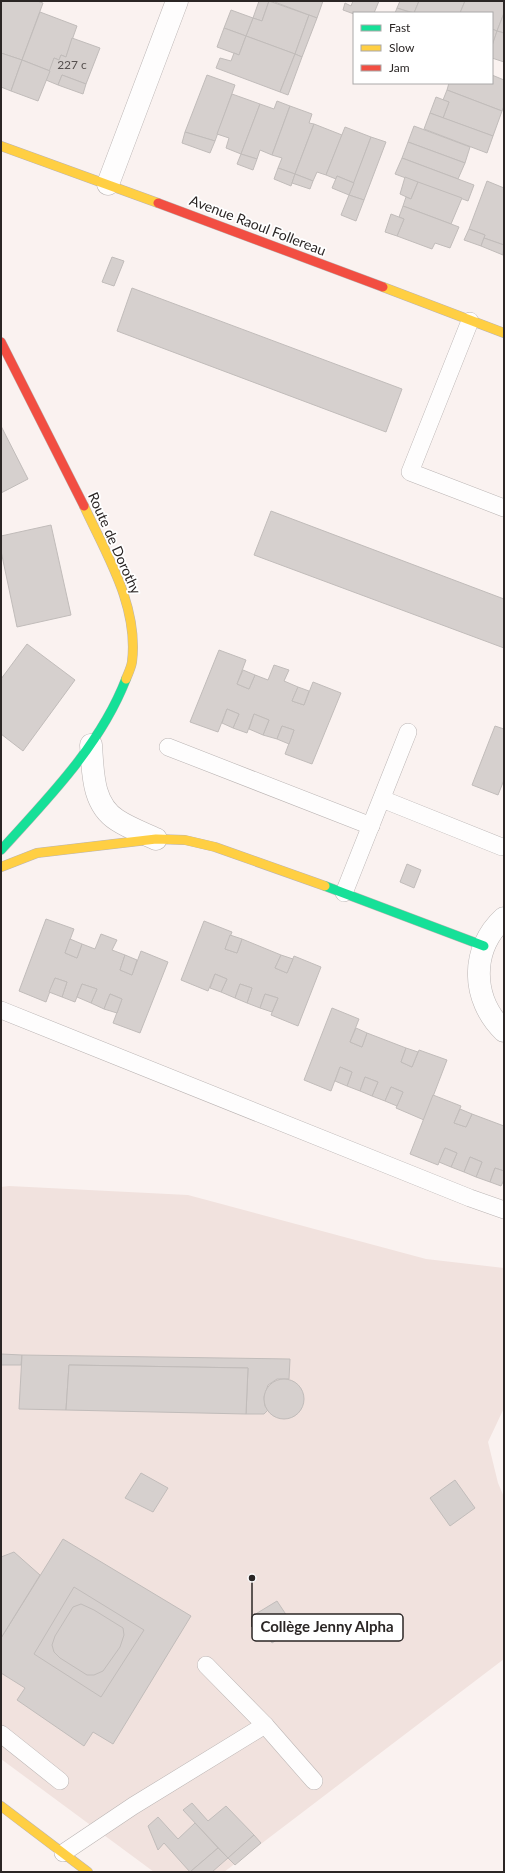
<svg xmlns="http://www.w3.org/2000/svg" width="505" height="1873" font-family="Lato,sans-serif">
<rect width="100%" height="100%" fill="#faf2f0"/>
<polygon fill="#f1e2de" points="9,1186 188,1195 426,1259 504,1268 504,1408 488,1442 498,1483 504,1497 504,1659 224,1872 154,1872 1,1759 1,1187"/>
<g fill="#d6d0ce" stroke="#c1bcba" fill-rule="evenodd">
<polygon points="1,1 37,1 43,3 22,60 1,53"/>
<polygon points="259,1 269,1 262,21 253,18"/>
<polygon points="269,1 309,15 295,54 246,36 253,18 262,21"/>
<polygon points="272,1 323,1 317,18"/>
<polygon points="353,1 379,1 374,13 354,14 343,10 345,3 351,6"/>
<polygon points="400,1 419,1 414,13 397,8"/>
<polygon points="419,1 465,1 460,13 414,13"/>
<polygon points="465,1 504,1 504,13 497,31 492,29 492,13 460,13"/>
<polygon points="397,8 412,13 395,13"/>
<polygon points="231,10 253,18 246,36 224,28"/>
<polygon points="40,12 77,26 66,57 61,55 59,60 54,58 50,71 22,60"/>
<polygon points="504,13 504,33 497,31"/>
<polygon points="309,15 317,18 302,57 295,54"/>
<polygon points="224,28 246,36 239,55 217,47"/>
<polygon points="492,29 497,31 493,44 492,43"/>
<polygon points="497,31 504,33 504,62 492,58 492,46"/>
<polygon points="246,36 295,54 280,92 216,68 220,58 231,61 234,53 239,55"/>
<polygon points="72,38 100,48 86,84 62,75 58,85 46,80 54,58 59,60 61,55 66,57"/>
<polygon points="1,53 22,60 11,91 1,87"/>
<polygon points="295,54 302,57 288,95 280,92"/>
<polygon points="22,60 50,71 38,101 11,91"/>
<polygon points="62,75 86,84 83,94 58,85"/>
<polygon points="207,75 235,85 215,141 185,132"/>
<polygon points="492,75 504,80 504,106 502,111 447,90 449,83 492,83"/>
<polygon points="447,90 502,111 493,136 443,118 449,102 443,100"/>
<polygon points="232,94 260,104 241,154 226,148 229,138 217,134"/>
<polygon points="436,97 449,102 443,118 430,113"/>
<polygon points="277,101 290,106 272,155 260,150 257,159 241,154 260,104 274,109"/>
<polygon points="290,106 312,114 309,123 314,124 295,174 278,168 282,158 272,155"/>
<polygon points="430,113 493,136 487,153 424,129"/>
<polygon points="314,124 342,135 326,175 317,172 313,181 295,174"/>
<polygon points="414,126 470,147 465,163 408,142"/>
<polygon points="345,127 371,137 354,183 337,176 336,179 326,175"/>
<polygon points="185,132 215,141 210,153 182,143"/>
<polygon points="371,137 386,142 364,200 349,195"/>
<polygon points="408,142 465,163 458,179 402,158"/>
<polygon points="241,154 257,159 253,170 237,164"/>
<polygon points="402,158 474,185 468,201 395,174"/>
<polygon points="278,168 295,174 291,186 274,179"/>
<polygon points="295,174 313,181 310,189 292,183"/>
<polygon points="337,176 354,183 349,195 332,188"/>
<polygon points="405,177 418,182 411,199 400,194"/>
<polygon points="487,181 504,188 504,245 484,238 485,235 469,229"/>
<polygon points="418,182 462,198 451,224 403,206 406,197 411,199"/>
<polygon points="349,195 364,200 356,221 341,215"/>
<polygon points="403,206 459,227 450,248 435,243 432,249 397,236 404,219 399,217"/>
<polygon points="391,214 404,219 397,236 385,232"/>
<polygon points="469,229 485,235 481,246 464,240"/>
<polygon points="484,238 504,245 503,255 481,246"/>
<polygon points="112,257 124,261 114,286 102,282"/>
<polygon points="132,288 402,389 386,432 117,331"/>
<polygon points="1,426 28,479 1,493"/>
<polygon points="271,511 504,599 504,648 254,555"/>
<polygon points="51,525 71,615 17,627 1,551 1,536"/>
<polygon points="27,644 75,680 23,751 1,734 1,679"/>
<polygon points="219,650 246,660 237,684 249,689 255,675 268,680 274,665 289,670 284,681 298,687 292,701 304,705 313,682 341,693 312,764 285,754 294,730 282,726 277,739 263,735 269,720 254,714 247,733 233,728 239,714 227,709 218,732 190,722"/>
<polygon points="243,670 255,675 249,689 237,684"/>
<polygon points="298,687 309,691 304,705 292,701"/>
<polygon points="227,709 239,714 233,728 222,723"/>
<polygon points="254,714 269,720 263,735 249,729"/>
<polygon points="282,726 294,730 289,744 277,739"/>
<polygon points="495,726 504,729 504,780 498,795 472,785"/>
<polygon points="407,864 421,870 414,888 400,882"/>
<polygon points="46,919 74,929 65,953 77,958 82,944 95,949 101,934 117,940 112,950 125,955 120,970 132,975 141,951 168,962 140,1033 113,1023 122,999 110,994 104,1009 91,1003 97,989 82,984 75,1002 62,997 67,982 55,978 46,1002 19,991"/>
<polygon points="204,921 232,932 225,949 237,953 242,939 281,955 275,968 287,973 294,956 321,967 298,1026 271,1015 278,998 265,994 260,1008 247,1003 252,988 240,984 235,998 221,992 227,979 215,974 208,991 181,980"/>
<polygon points="230,935 242,939 237,953 225,949"/>
<polygon points="70,939 82,944 77,958 65,953"/>
<polygon points="125,955 137,960 132,975 120,970"/>
<polygon points="281,955 293,959 287,973 275,968"/>
<polygon points="215,974 227,979 221,992 210,988"/>
<polygon points="55,978 67,982 62,997 49,992"/>
<polygon points="82,984 97,989 91,1003 77,997"/>
<polygon points="240,984 252,988 247,1003 235,998"/>
<polygon points="110,994 122,999 117,1013 104,1009"/>
<polygon points="265,994 278,998 272,1012 260,1008"/>
<polygon points="332,1008 359,1019 350,1042 362,1047 367,1033 406,1048 401,1062 412,1067 419,1050 447,1060 424,1120 396,1108 403,1092 391,1087 385,1101 372,1096 378,1082 365,1077 360,1091 347,1086 352,1072 340,1067 331,1091 304,1080"/>
<polygon points="356,1028 367,1033 362,1047 350,1042"/>
<polygon points="406,1048 418,1052 412,1067 401,1062"/>
<polygon points="340,1067 352,1072 347,1086 335,1081"/>
<polygon points="365,1077 378,1082 372,1096 360,1091"/>
<polygon points="391,1087 403,1092 397,1106 385,1101"/>
<polygon points="433,1095 461,1106 454,1123 466,1127 472,1114 504,1126 504,1171 495,1168 490,1182 476,1177 482,1162 470,1157 464,1172 451,1167 457,1153 445,1148 438,1165 410,1154"/>
<polygon points="460,1109 472,1114 466,1127 454,1123"/>
<polygon points="445,1148 457,1153 451,1167 439,1162"/>
<polygon points="470,1157 482,1162 476,1177 464,1172"/>
<polygon points="495,1168 504,1171 504,1180 501,1186 490,1182"/>
<polygon points="1,1354 22,1355 21,1365 1,1365"/>
<polygon points="22,1355 290,1359 289,1379 277,1379 268,1385 264,1397 265,1406 268,1410 264,1414 246,1414 248,1368 69,1365 66,1410 19,1409"/>
<polygon points="69,1365 248,1368 246,1414 66,1410"/>
<circle cx="284" cy="1399" r="20"/>
<polygon points="141,1473 168,1488 153,1512 125,1498"/>
<polygon points="455,1480 475,1508 450,1526 430,1498"/>
<polygon points="63,1539 191,1616 113,1744 93,1732 84,1746 17,1700 25,1688 1,1673 1,1638"/>
<polygon points="14,1552 40,1575 1,1638 1,1557"/>
<path d="M74 1587 144 1630 101 1697 34 1654ZM81 1604 94 1610 123 1628 124 1635 120 1647 103 1671 94 1675H87L60 1658 54 1652 52 1645 55 1636 73 1607Z"/>
<polygon points="277,1601 295,1628 272,1643 254,1615"/>
<polygon points="192,1803 208,1821 226,1806 254,1835 228,1858 183,1810"/>
<polygon points="158,1817 178,1839 195,1823 218,1848 190,1872 164,1843 158,1850 148,1826"/>
<polygon points="254,1835 261,1843 235,1865 228,1858"/>
<polygon points="218,1848 228,1858 212,1872 190,1872"/>
</g>
<g fill="none" stroke-linecap="round" stroke-linejoin="round">
<g stroke="#bab4b3" stroke-width="18">
<g id="lane">
<polyline points="470,321 410,472 504,508"/>
<polyline points="168,747 371,826"/>
<polyline points="382,799 502,847"/>
<polyline points="344,893 408,732"/>
<polyline points="1,1010 470,1198 504,1210"/>
<polyline points="265,1725 314,1781"/>
<polyline points="1,1734 60,1781"/>
<polyline points="63,1853 133,1806 265,1725 206,1665"/>
</g>
</g>
<g stroke="#bab4b3" stroke-width="23">
<g id="street">
<polyline points="108,184 177,1"/>
<path d="M91 745C93 772 92 804 117 820 129 828 143 833 156 839"/>
<path d="M504 918C470 949 471 999 504 1031"/>
</g>
</g>
<g stroke="#bab4b3" stroke-width="10">
<g id="fast">
<path d="M1 850C48 798 100 746 126 679"/>
<polyline points="325,886 484,946"/>
</g>
</g>
<g stroke="#bab4b3" stroke-width="10">
<g id="slow">
<polyline points="1,146 158,203"/>
<polyline points="383,287 504,333"/>
<path d="M84 506C106 554 139 606 132 662 131 668 128 674 126 679"/>
<polyline points="1,867 37,853 156,839 185,840 215,847 325,886"/>
<polyline points="1,1806 88,1872"/>
</g>
</g>
<g stroke="#bab4b3" stroke-width="10">
<g id="jam">
<polyline points="158,203 383,287"/>
<polyline points="1,342 84,506"/>
</g>
</g>
<use href="#lane" stroke="#fefdfd" stroke-width="17"/>
<use href="#street" stroke="#fefdfd" stroke-width="22"/>
<use href="#fast" stroke="#16e098" stroke-width="9"/>
<use href="#slow" stroke="#ffcf43" stroke-width="9"/>
<use href="#jam" stroke="#f24e42" stroke-width="9"/>
</g>
<g text-anchor="middle" dominant-baseline="central" stroke-width="3.5" stroke-linejoin="round" paint-order="stroke">
<g font-size="12" fill="#56504f">
<text x="72" y="64">227 c</text>
</g>
<g font-size="14" fill="#2b2625" stroke="#fff">
<text transform="translate(258 225) rotate(21)">Avenue Raoul Follereau</text>
<text transform="translate(115 543) rotate(66)">Route de Dorothy</text>
</g>
</g>
<path fill="none" stroke="#2b2625" stroke-width="1.5" d="M252 1578L252 1627"/>
<circle fill="#2b2625" stroke="#fff" stroke-width="1.5" cx="252" cy="1578" r="4"/>
<rect fill="#fff" stroke="#2b2625" stroke-width="1.5" x="252" y="1614" width="151" height="27" rx="4"/>
<g font-size="15" text-anchor="middle" font-weight="bold" fill="#2b2625">
<text x="327" y="1632">Collège Jenny Alpha</text>
</g>
<rect width="505" height="1873" fill="none" stroke="#2b2625" stroke-width="4"/>
<rect x="353" y="12" width="140" height="72" fill="#ffffff" stroke="#aaa8a8"/>
<rect x="361" y="25" width="20" height="6" fill="#16e098" stroke="#aaa8a8"/>
<text x="389" y="32" font-size="12" fill="#2b2625">Fast</text>
<rect x="361" y="45" width="20" height="6" fill="#ffcf43" stroke="#aaa8a8"/>
<text x="389" y="52" font-size="12" fill="#2b2625">Slow</text>
<rect x="361" y="65" width="20" height="6" fill="#f24e42" stroke="#aaa8a8"/>
<text x="389" y="72" font-size="12" fill="#2b2625">Jam</text>
</svg>
